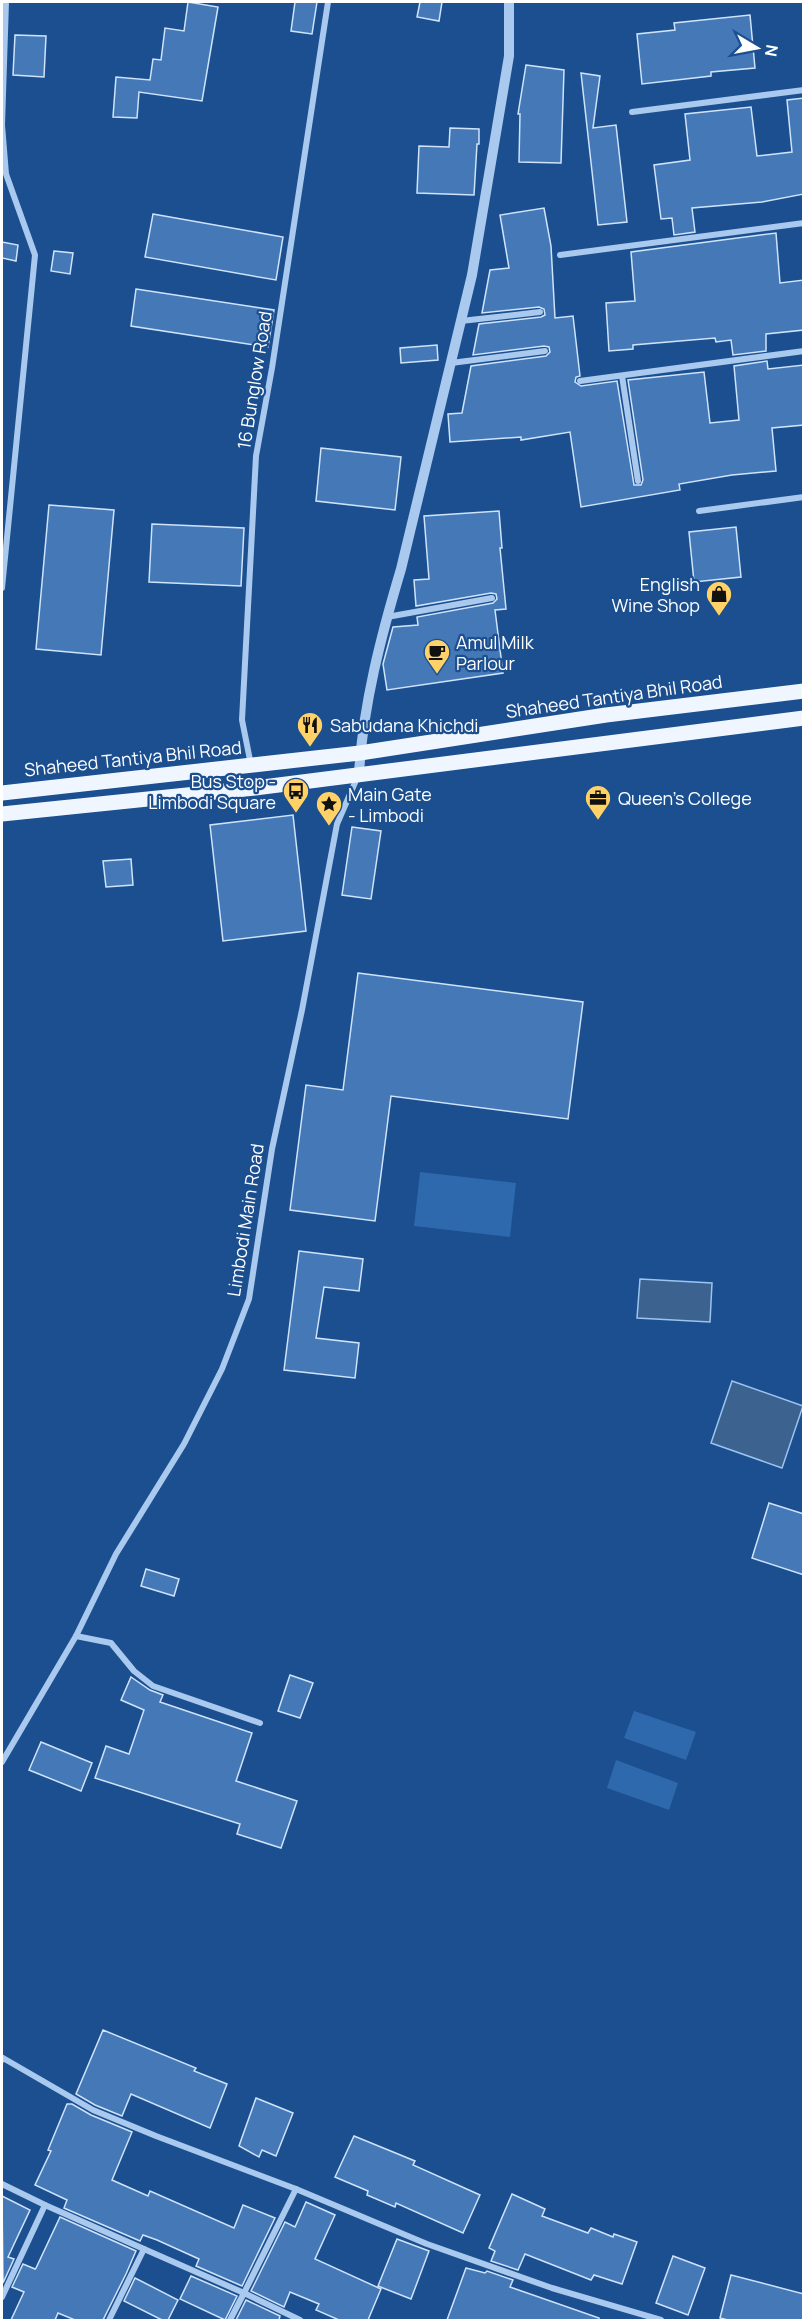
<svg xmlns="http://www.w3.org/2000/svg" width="805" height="2322" font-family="Manrope,sans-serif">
<rect width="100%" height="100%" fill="#1b4f8f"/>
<g fill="#2e69ad">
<polygon points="420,1172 516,1183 510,1237 414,1226"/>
<polygon points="634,1711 696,1732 686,1760 624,1738"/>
<polygon points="616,1760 678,1783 669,1810 607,1788"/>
</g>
<g fill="#3c6290" stroke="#9cc4f0" stroke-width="1.5">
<polygon points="640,1279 712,1283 710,1322 637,1318"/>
<polygon points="732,1381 803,1406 782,1468 711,1443"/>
</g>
<g fill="#4478b7" stroke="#cfe3fa" stroke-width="1.5">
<polygon points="188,2 218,7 202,101 139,92 137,118 113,117 116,77 150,80 153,59 161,60 165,28 184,31"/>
<polygon points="295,2 317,2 312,34 291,31"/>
<polygon points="420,2 442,2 439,21 417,17"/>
<polygon points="750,15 755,68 711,72 711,76 642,84 637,34 675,30 674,23"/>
<polygon points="15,35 46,36 44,77 13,75"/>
<polygon points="526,65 564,70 561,163 519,162 520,114 518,114"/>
<polygon points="581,73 600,76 593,128 616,125 627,222 598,225"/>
<polygon points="804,98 804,194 762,202 692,208 695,232 674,235 672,218 661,219 654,165 690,160 685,114 751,107 757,156 792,152 787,100"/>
<polygon points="450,128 479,129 479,144 477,144 474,195 417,193 419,146 449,147"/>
<polygon points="544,208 551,246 555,318 573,316 580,376 576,377 575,382 581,386 617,381 634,485 641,485 643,480 628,380 704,372 710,423 739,420 734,366 767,361 768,369 804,365 804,425 772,428 776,471 732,475 679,484 680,490 581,507 570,432 521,440 521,437 450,442 448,414 462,413 471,366 546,356 550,352 549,347 544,346 473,355 479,324 541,317 545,315 544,309 539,307 482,313 490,270 509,268 500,215"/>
<polygon points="153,214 283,237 276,280 145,257"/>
<polygon points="776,233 780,283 804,280 804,330 766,334 766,351 733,355 731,340 716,342 715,338 633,345 633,349 609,351 606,303 635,301 631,252"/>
<polygon points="2,242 18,245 16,261 2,258"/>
<polygon points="54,251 73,253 70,274 51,271"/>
<polygon points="136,289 274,310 268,347 131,326"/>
<polygon points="437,345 438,360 401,363 400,348"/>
<polygon points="321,448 401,457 395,510 316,501"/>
<polygon points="49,505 114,510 101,655 36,649"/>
<polygon points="499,511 502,548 500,548 506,609 495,610 503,673 387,690 383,664 393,627 418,625 417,617 493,603 497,599 496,594 491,593 416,606 414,580 429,579 424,516"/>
<polygon points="152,524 244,528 241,586 149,582"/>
<polygon points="736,527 741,577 694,582 689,532"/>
<polygon points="293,815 306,931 223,941 210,825"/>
<polygon points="352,827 381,831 371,899 342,895"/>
<polygon points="131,859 133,885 106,887 103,861"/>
<polygon points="358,973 583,1002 568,1119 391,1096 375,1221 290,1210 306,1085 343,1090"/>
<polygon points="299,1251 363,1259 359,1291 324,1287 316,1338 359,1343 355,1378 284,1370"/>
<polygon points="769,1503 804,1514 804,1575 752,1558"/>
<polygon points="146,1569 179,1579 174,1596 141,1586"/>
<polygon points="290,1675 313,1683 300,1718 278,1711"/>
<polygon points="131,1677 150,1690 163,1695 160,1702 252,1733 236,1781 297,1801 281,1848 237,1834 240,1824 95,1778 106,1746 129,1754 144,1710 121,1700"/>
<polygon points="41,1742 92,1763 81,1791 29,1770"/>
<polygon points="103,2030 196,2068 194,2071 227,2084 210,2128 131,2094 122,2116 95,2105 76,2094"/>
<polygon points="256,2098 293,2113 276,2156 262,2150 259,2157 239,2146"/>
<polygon points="67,2104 72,2104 91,2115 132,2132 112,2180 148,2196 150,2191 234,2228 243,2205 275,2218 242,2286 196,2266 199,2259 157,2240 143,2235 140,2241 64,2208 67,2200 35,2185 51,2151 48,2150"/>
<polygon points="354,2136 415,2161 413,2165 480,2195 463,2233 396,2203 395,2207 367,2195 368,2191 335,2177"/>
<polygon points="512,2194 545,2209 542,2216 588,2233 591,2228 613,2237 614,2234 637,2242 622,2284 594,2275 591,2280 525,2254 518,2270 491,2261 495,2251 489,2248"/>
<polygon points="2,2196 30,2210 8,2257 14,2259 3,2283"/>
<polygon points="306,2202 335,2215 315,2259 381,2289 368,2320 339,2320 316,2310 319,2304 290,2292 284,2307 251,2291 285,2222 295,2227"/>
<polygon points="60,2217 136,2251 126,2274 103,2320 75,2320 58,2313 55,2320 11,2320 24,2292 12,2287 23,2264 35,2269 36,2268"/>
<polygon points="397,2239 429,2251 411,2299 378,2286"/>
<polygon points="673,2256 705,2268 688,2315 656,2303"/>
<polygon points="466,2268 485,2273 487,2271 513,2280 510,2287 599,2318 599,2320 447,2320"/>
<polygon points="731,2275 804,2294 804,2320 728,2320 720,2318"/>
<polygon points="191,2276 237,2296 225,2320 180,2299"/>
<polygon points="135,2278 178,2300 168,2320 162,2320 124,2301"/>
<polygon points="246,2300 280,2316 279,2320 236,2320"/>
</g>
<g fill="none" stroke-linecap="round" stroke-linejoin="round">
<g stroke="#a9c9ee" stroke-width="6">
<polyline points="632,112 804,90"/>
<polyline points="560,255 804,223"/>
<polyline points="461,321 540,312"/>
<polyline points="451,363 545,351"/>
<polyline points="622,376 638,481"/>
<polyline points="580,381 804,351"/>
<polyline points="699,511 804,497"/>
<polyline points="2,588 35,255 6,174 2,125 6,2"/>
<polyline points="387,617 492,598"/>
<polyline points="251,765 242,720 256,456 272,368 328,2"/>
<polyline points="76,1636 111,1643 134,1671 153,1686 260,1723"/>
<polyline points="2,1762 76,1636 116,1554 184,1444 222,1369 249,1299 272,1149 302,1010 337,824 357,778"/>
<polyline points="2,2060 3,2058 93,2110 156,2136 296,2189 427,2244 552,2288 661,2320"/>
<polyline points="2,2184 45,2205 2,2297"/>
<polyline points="296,2189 244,2293 300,2320"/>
<polyline points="45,2205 144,2249 109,2320"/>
<polyline points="144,2249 244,2293 230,2320"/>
</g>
<path stroke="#a9c9ee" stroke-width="10" d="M359 774C363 705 381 636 401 569L472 275 509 56V2"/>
<g stroke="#f0f6ff" stroke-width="15">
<polyline points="2,793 360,753 606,715 804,691"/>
<polyline points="2,814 255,788 804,718"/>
</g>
</g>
<defs>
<g id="shop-pin" transform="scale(1.35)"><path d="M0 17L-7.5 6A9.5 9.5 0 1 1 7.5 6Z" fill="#ffd166" stroke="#1b4f8f"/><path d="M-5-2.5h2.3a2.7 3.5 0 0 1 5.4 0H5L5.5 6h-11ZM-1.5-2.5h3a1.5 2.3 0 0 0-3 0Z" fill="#111"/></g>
<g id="cafe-pin" transform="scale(1.35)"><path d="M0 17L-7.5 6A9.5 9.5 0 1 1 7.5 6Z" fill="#ffd166" stroke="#1b4f8f"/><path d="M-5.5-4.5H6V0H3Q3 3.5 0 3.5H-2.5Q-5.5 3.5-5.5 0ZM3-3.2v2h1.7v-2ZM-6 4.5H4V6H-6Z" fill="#111"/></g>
<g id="restaurant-pin" transform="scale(1.35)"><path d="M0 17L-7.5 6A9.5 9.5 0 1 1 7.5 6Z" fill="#ffd166" stroke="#1b4f8f"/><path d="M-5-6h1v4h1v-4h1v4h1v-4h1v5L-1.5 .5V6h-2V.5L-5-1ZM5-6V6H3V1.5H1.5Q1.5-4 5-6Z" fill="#111"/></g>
<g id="bus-pin" transform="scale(1.35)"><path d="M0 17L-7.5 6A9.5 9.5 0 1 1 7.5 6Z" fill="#ffd166" stroke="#1b4f8f"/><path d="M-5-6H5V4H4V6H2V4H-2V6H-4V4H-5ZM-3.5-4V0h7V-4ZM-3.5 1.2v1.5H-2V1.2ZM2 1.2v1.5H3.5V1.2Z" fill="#111"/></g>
<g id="office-pin" transform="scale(1.35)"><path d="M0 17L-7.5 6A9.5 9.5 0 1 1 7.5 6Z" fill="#ffd166" stroke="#1b4f8f"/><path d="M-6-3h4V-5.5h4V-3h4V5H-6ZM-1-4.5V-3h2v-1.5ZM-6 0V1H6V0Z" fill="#111"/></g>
<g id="sight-pin" transform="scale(1.35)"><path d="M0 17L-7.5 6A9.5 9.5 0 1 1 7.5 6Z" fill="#ffd166" stroke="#1b4f8f"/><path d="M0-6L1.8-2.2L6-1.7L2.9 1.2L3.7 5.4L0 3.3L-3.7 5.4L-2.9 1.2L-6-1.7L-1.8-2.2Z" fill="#111"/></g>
</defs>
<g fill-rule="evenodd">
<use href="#shop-pin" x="719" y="594"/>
<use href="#cafe-pin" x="437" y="652"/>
<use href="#restaurant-pin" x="310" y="725"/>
<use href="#bus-pin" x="296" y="791"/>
<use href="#office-pin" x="598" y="798"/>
<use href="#sight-pin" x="329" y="804"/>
</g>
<g text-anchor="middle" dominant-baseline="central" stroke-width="4.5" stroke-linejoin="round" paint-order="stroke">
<g font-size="18" fill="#fff" stroke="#1b4f8f">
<text transform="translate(254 380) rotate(-81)">16 Bunglow Road</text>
<text transform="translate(614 696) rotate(-8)">Shaheed Tantiya Bhil Road</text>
<text transform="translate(133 758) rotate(-6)">Shaheed Tantiya Bhil Road</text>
<text transform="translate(245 1220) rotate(-81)">Limbodi Main Road</text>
</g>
<g font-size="18" fill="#fff" stroke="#1b4f8f" text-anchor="start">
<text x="700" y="584" text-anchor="end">English<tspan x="700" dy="21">Wine Shop</tspan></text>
<text x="456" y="642">Amul Milk<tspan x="456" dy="21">Parlour</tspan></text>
<text x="330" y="725">Sabudana Khichdi</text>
<text x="276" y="781" text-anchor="end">Bus Stop -<tspan x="276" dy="21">Limbodi Square</tspan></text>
<text x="348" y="794">Main Gate<tspan x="348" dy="21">- Limbodi</tspan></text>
<text x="618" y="798">Queen's College</text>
</g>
</g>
<rect width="805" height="2322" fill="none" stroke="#ffffff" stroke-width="6"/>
<g transform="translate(757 48) rotate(100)" stroke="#1b4f8f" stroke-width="4.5" paint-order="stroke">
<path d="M0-4.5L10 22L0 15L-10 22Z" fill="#ffffff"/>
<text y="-9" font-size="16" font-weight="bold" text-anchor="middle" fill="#ffffff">N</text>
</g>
</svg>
